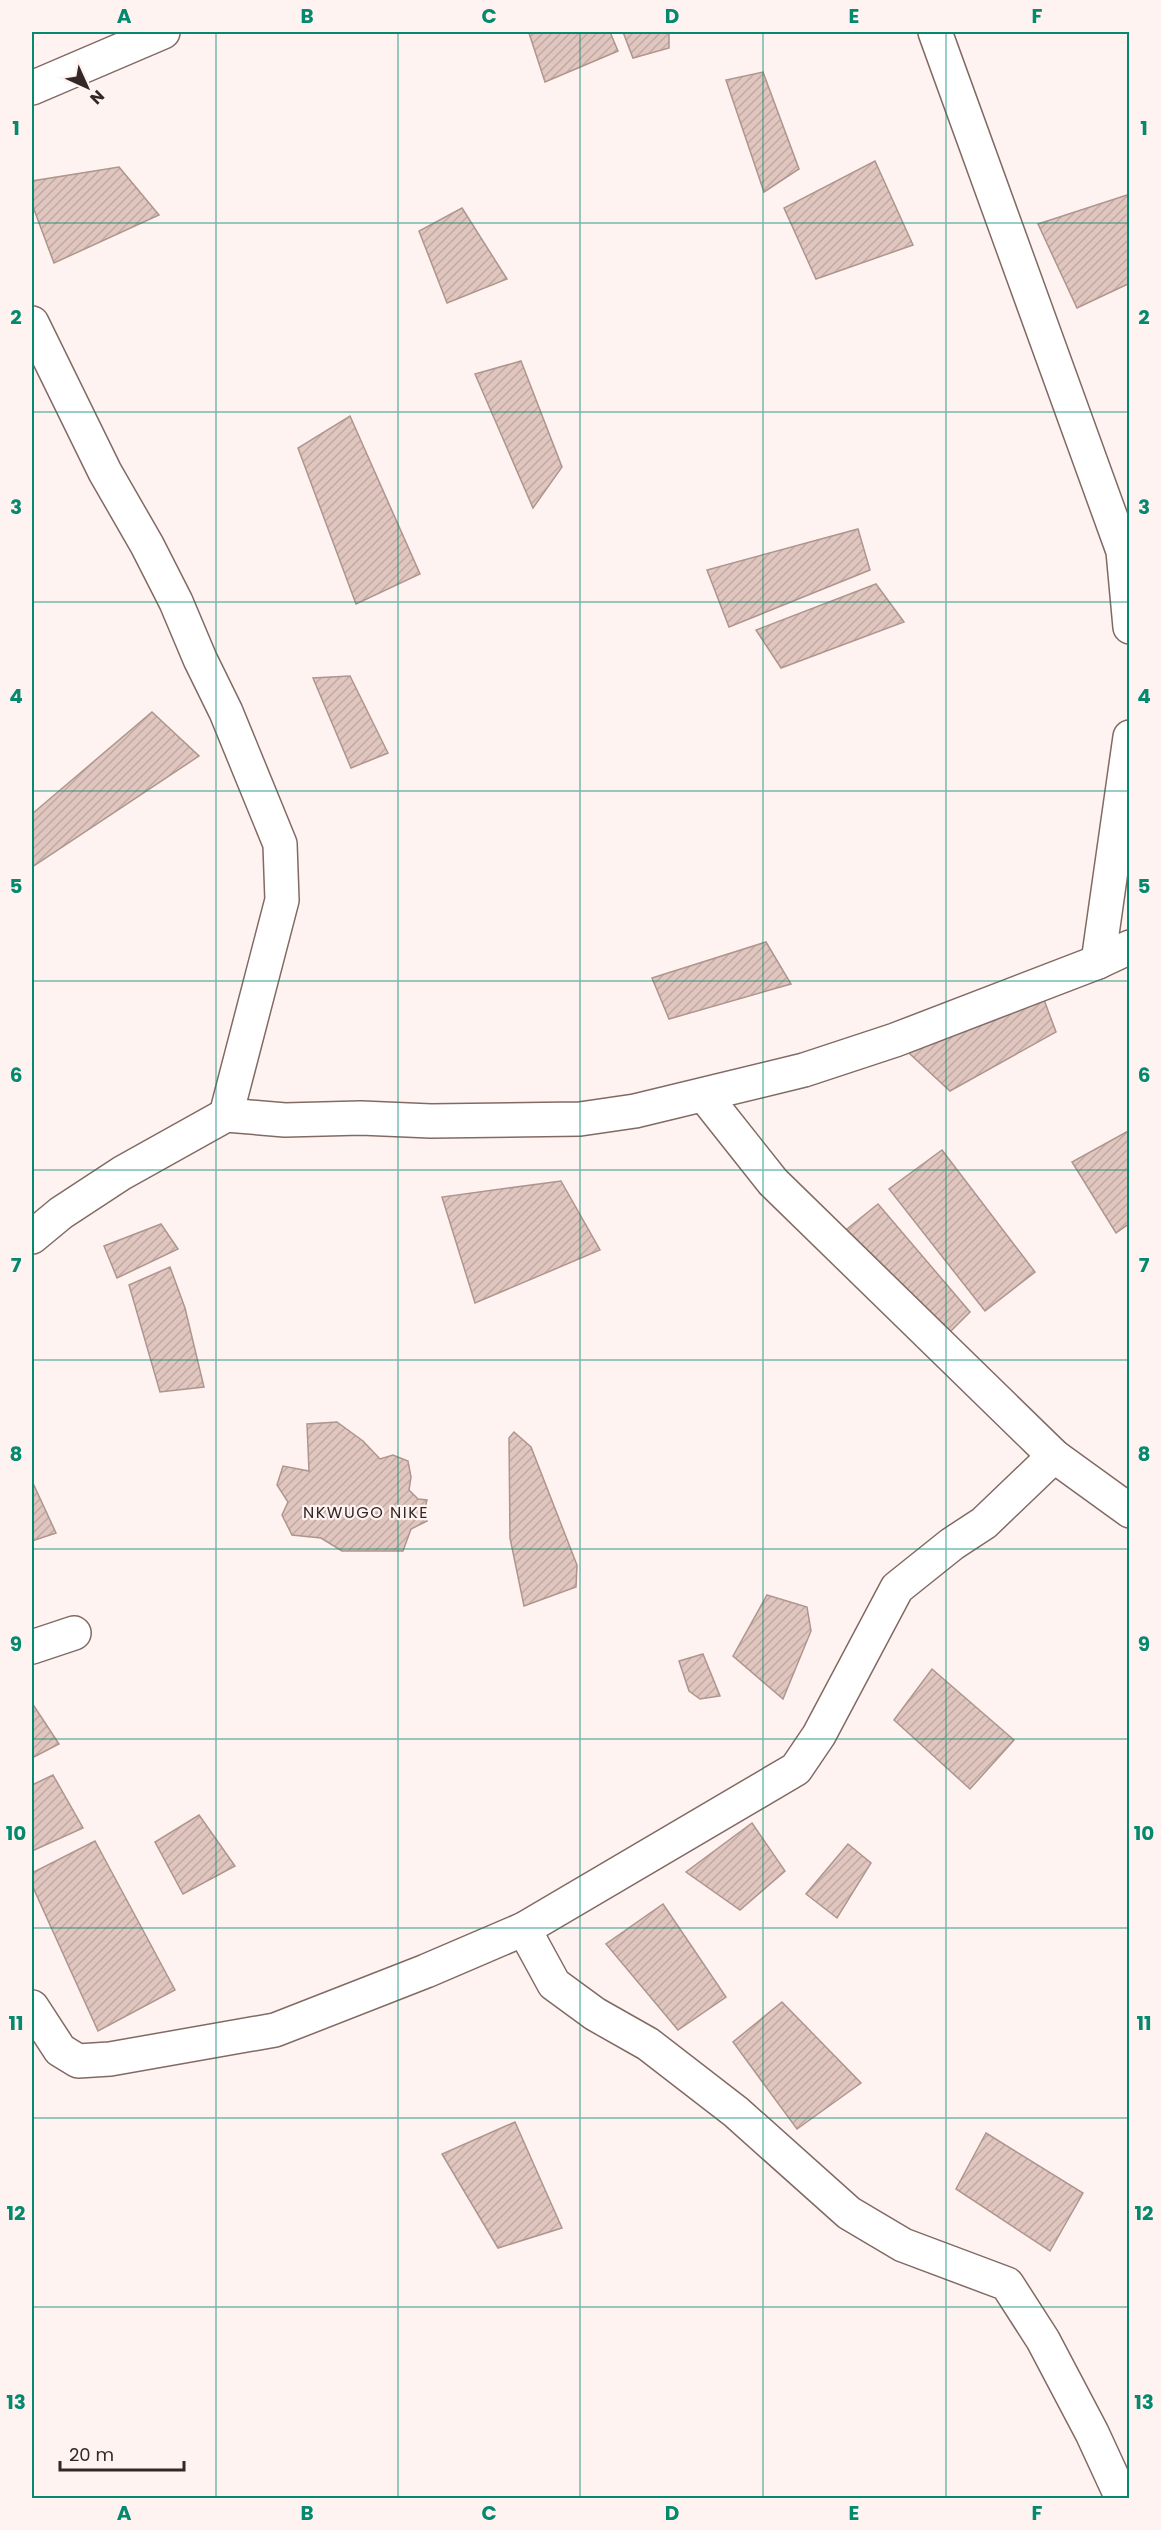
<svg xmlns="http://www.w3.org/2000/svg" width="1161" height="2530" font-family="Poppins,sans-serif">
<defs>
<pattern id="building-hatch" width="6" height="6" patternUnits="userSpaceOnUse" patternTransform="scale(1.5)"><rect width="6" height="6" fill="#e0c6bf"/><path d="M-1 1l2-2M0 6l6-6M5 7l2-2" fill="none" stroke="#c1aaa4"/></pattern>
</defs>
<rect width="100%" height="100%" fill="#fef3f0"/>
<g fill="url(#building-hatch)" stroke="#ae958e" stroke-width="1.5">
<polygon points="534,32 610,32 618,51 545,82 529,33"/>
<polygon points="623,32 669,32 669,48 633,58"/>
<polygon points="763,72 799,169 764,192 726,80"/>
<polygon points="875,161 913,245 816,279 784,208"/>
<polygon points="119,167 159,215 54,263 32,204 32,181"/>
<polygon points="1130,194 1130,283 1077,308 1038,224"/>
<polygon points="462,208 507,279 447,303 419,231"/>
<polygon points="521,361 562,467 533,508 475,374"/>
<polygon points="350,416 420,574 356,604 298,448"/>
<polygon points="858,529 870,570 729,627 707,570"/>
<polygon points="876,584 904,622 781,668 756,630"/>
<polygon points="350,676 388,753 351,768 313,678"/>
<polygon points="152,712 199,756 32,867 32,814"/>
<polygon points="766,942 791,984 669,1019 652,978"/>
<polygon points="1043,997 1056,1032 950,1091 895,1040"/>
<polygon points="1130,1130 1130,1223 1116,1233 1072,1162"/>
<polygon points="942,1150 1035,1272 985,1311 889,1189"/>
<polygon points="561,1181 600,1250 475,1303 442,1197"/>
<polygon points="878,1204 970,1312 939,1343 842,1233"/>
<polygon points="161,1224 178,1249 117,1278 104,1246"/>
<polygon points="170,1267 185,1308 204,1387 160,1392 129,1285"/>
<polygon points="337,1422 363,1441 380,1459 393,1455 408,1461 411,1477 409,1490 418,1499 427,1500 424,1512 427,1521 411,1529 403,1551 342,1551 321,1538 292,1535 282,1515 288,1502 277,1485 283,1466 309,1471 307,1424"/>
<polygon points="514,1432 531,1447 577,1565 576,1587 524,1606 510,1538 509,1438"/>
<polygon points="32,1481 56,1533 32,1541"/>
<polygon points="767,1595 807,1607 811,1631 783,1699 733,1656"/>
<polygon points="703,1654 720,1696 700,1699 689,1691 679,1661"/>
<polygon points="932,1669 1014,1740 970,1789 894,1720"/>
<polygon points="32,1703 59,1744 32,1758"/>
<polygon points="53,1775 83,1828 32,1851 32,1785"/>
<polygon points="199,1815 235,1866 183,1894 155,1842"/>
<polygon points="752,1823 785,1871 740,1910 686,1872"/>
<polygon points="95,1841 175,1990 98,2031 32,1885 32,1873"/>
<polygon points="848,1844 871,1863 837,1918 806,1894"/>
<polygon points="663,1904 726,1997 678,2030 606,1944"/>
<polygon points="782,2002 861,2083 797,2129 733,2042"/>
<polygon points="515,2122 562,2228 498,2248 442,2154"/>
<polygon points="986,2133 1083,2193 1050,2251 956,2189"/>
</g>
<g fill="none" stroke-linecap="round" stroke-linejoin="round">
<g stroke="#826a64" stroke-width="36">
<g id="minor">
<polyline points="935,32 1123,551 1130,627"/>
<polyline points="32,88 163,32"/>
<polyline points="32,323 105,472 147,545 176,602 200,659 226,712 280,844 282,900 226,1115"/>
<polyline points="1098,962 1130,737"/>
<polyline points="704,1095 773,1182 1054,1456 1130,1511"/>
<polyline points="32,1237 61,1213 122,1173 226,1115 285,1120 361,1118 431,1121 580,1119 635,1111 804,1070 895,1040 1098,962 1130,947"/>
<polyline points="32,1647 74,1633"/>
<polyline points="524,1929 554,1984 595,2014 648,2044 736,2112 849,2213 903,2245 1007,2284 1043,2340 1092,2433 1122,2498"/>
<polyline points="32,2007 60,2050 78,2061 110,2059 275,2030 426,1971 524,1929 796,1769 819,1735 897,1588 952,1544 984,1523 1054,1456"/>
</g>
</g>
<use href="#minor" stroke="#fff" stroke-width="33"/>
</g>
<path fill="none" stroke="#05896e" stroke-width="1.5" stroke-opacity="0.55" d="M216 32V2498M398 32V2498M580 32V2498M763 32V2498M946 32V2498M32 223H1130M32 412H1130M32 602H1130M32 791H1130M32 981H1130M32 1170H1130M32 1360H1130M32 1549H1130M32 1739H1130M32 1928H1130M32 2118H1130M32 2307H1130"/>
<g text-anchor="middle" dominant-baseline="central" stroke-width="4.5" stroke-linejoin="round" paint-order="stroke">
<g font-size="16" letter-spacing="1.5" fill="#322826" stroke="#fef3f0">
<text x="366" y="1512">NKWUGO NIKE</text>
</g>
</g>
<rect width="1161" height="2530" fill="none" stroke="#fef3f0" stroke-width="66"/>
<g transform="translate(87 87) rotate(135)" stroke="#fef3f0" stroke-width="4.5" paint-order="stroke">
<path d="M0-4.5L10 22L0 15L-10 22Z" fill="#322826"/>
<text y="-9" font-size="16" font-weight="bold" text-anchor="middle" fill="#322826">N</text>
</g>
<path d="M60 2461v9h124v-9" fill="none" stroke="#322826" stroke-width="3"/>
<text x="69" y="2461" font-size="18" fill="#322826" stroke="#fef3f0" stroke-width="4.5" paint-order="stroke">20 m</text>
<rect x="33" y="33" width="1095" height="2464" fill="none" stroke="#05896e" stroke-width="2"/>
<g font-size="20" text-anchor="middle" font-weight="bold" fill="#05896e">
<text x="124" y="23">A</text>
<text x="307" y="23">B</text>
<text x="489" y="23">C</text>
<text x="672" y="23">D</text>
<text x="854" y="23">E</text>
<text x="1037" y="23">F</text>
<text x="16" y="135">1</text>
<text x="1144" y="135">1</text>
<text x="16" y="324">2</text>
<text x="1144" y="324">2</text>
<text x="16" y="514">3</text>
<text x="1144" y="514">3</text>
<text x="16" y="703">4</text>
<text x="1144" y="703">4</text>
<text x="16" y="893">5</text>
<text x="1144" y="893">5</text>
<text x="16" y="1082">6</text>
<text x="1144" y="1082">6</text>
<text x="16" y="1272">7</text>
<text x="1144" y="1272">7</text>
<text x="16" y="1461">8</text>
<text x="1144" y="1461">8</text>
<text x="16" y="1651">9</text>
<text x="1144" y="1651">9</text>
<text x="16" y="1840">10</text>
<text x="1144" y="1840">10</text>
<text x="16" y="2030">11</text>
<text x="1144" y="2030">11</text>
<text x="16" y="2220">12</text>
<text x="1144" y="2220">12</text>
<text x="16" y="2409">13</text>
<text x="1144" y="2409">13</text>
<text x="124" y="2520">A</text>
<text x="307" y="2520">B</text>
<text x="489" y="2520">C</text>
<text x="672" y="2520">D</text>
<text x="854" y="2520">E</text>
<text x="1037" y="2520">F</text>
</g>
</svg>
